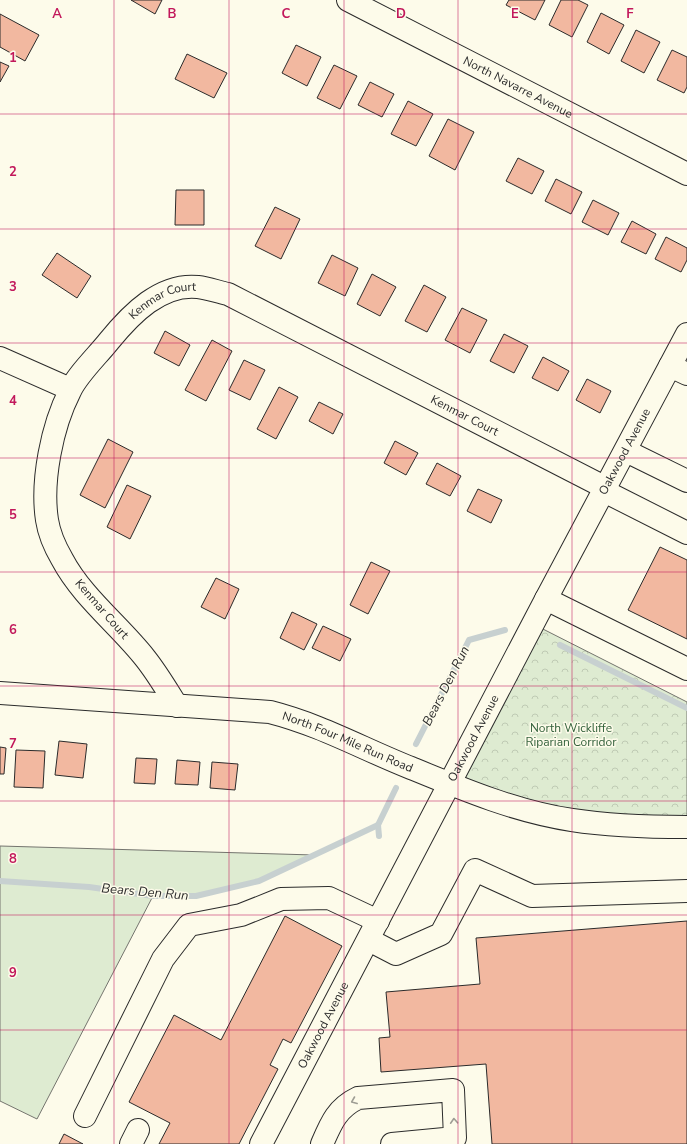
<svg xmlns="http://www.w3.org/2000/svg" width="687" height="1144" font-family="'Nunito Sans',sans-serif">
<defs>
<pattern id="park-crowns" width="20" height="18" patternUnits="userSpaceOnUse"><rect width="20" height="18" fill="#deebd1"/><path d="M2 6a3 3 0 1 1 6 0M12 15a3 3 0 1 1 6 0" fill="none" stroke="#bfcab4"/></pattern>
</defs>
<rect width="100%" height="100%" fill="#fdfbea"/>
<polygon fill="#deebd1" stroke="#74746e" points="0,846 314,855 259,881 196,896 153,896 37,1119 0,1101"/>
<polygon fill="url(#park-crowns)" stroke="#74746e" points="533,624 687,702 687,827 621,826 450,783"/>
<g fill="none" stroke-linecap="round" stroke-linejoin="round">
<g stroke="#c7d0d0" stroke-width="6">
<polyline points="560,645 687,708"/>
<polyline points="416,744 469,640 505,630"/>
<polyline points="378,825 379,836"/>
<polyline points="0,881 89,887 153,896 196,896 259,881 378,825 396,788"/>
</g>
</g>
<g fill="#f2b8a0" stroke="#2b2b2b">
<polygon points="131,0 162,0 155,14"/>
<polygon points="509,0 545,0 535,20 506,5"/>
<polygon points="561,0 578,0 588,5 572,37 549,25"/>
<polygon points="601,13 624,25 609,54 587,42"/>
<polygon points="0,14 39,35 25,61 0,47"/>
<polygon points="636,30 660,42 644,73 621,61"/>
<polygon points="296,45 321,57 307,86 282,73"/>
<polygon points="672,50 687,57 687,87 684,93 657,80"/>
<polygon points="187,54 227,73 214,98 175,79"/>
<polygon points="0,62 9,66 0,82"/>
<polygon points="334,65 357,76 340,109 317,98"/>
<polygon points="370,82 394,94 382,117 358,105"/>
<polygon points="408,101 433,114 416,146 391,134"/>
<polygon points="448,119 474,132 455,170 429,156"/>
<polygon points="518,158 544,171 532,194 506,181"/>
<polygon points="556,179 582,192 571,214 545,201"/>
<polygon points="176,190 204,190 204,225 175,225"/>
<polygon points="593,200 619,213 608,235 582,222"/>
<polygon points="275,207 300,219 281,259 255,246"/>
<polygon points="632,221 656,234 646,254 621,242"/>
<polygon points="666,237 687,248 687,260 681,272 655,259"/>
<polygon points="57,253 91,276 77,298 42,275"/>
<polygon points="332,255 358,268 345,296 318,283"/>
<polygon points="372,274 396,287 380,316 357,304"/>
<polygon points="424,285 446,297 427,332 405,321"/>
<polygon points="462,308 487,320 470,353 445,340"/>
<polygon points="165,331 190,345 179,366 154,353"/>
<polygon points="504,334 528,346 514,373 490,361"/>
<polygon points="212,340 232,351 206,401 185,390"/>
<polygon points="543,357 569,371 558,391 532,378"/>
<polygon points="244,360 265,370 250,400 229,390"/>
<polygon points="587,379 611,391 600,413 576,400"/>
<polygon points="279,387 298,397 276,439 257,429"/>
<polygon points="319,402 343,414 333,434 309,421"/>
<polygon points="108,439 133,452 105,508 80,495"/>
<polygon points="395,441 418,453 406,475 384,463"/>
<polygon points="437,463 461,476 450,496 426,484"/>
<polygon points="127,485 151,496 130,539 107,527"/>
<polygon points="478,489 502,500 491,523 467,511"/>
<polygon points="660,547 687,560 687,639 628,610"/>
<polygon points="371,562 390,571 368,614 350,605"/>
<polygon points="216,578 239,589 225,619 201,607"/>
<polygon points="292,612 317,624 304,650 280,638"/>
<polygon points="323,626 351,639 340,661 312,648"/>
<polygon points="59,741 87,744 83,778 55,775"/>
<polygon points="0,747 6,748 4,774 0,774"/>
<polygon points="16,750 45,751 43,788 14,787"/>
<polygon points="136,758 157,759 155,784 134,783"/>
<polygon points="177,760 200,762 198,785 175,784"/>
<polygon points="212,762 238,764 235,790 210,788"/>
<polygon points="285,916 342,946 291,1043 283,1039 270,1065 278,1069 239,1144 159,1144 170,1123 129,1102 174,1015 221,1040"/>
<polygon points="687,921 687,1144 492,1144 486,1064 381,1072 379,1038 390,1037 386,992 480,984 476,938"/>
<polygon points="64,1134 83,1144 59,1144"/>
</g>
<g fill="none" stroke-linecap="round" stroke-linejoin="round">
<g stroke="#2b2b2b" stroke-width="24">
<g id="minor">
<path id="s1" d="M348 0 687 174"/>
<polyline points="0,358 70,389"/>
<polyline points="670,366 687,374"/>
<polyline points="626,451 687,481"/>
<polyline points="604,491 687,533"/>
<polyline points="546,599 687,669"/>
<path id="s2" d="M0 693 270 712C321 725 363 749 411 768 462 789 517 812 572 820 610 826 648 827 687 827"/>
<path id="s3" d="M177 706C167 690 157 673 145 658 119 625 82 597 62 559 55 547 49 533 47 520 41 481 52 426 70 391 77 375 98 355 109 341 131 314 161 283 198 287 208 288 218 292 228 294L606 488"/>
<polyline points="369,940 396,954 441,934 475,870 532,896 687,891"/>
<polyline points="85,1116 163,959 189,925 241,915 281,899 329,898 378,921"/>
<polyline points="131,1144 138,1130"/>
<path id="s4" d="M261 1144 546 599 687 334"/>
<path d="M322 1144C331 1123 337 1108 358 1098L453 1090 455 1138 392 1144"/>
</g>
</g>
<use href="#minor" stroke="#fdfbea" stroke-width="22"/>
</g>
<defs><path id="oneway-chevron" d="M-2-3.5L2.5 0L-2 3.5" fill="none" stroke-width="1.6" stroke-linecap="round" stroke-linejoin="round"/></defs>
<g stroke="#9e9d94">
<use href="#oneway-chevron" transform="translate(354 1101) rotate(158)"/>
<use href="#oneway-chevron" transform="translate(454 1121) rotate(-93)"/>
</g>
<path fill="none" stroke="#c2185b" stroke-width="1" stroke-opacity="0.55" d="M114 0V1144M229 0V1144M344 0V1144M458 0V1144M572 0V1144M0 114H687M0 229H687M0 343H687M0 458H687M0 572H687M0 686H687M0 801H687M0 915H687M0 1030H687"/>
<g text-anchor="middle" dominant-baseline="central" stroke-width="3" stroke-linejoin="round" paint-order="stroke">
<g font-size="12" fill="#2b2b2b" stroke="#fdfbea">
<text stroke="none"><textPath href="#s1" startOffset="191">North Navarre Avenue</textPath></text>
<text stroke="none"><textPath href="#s3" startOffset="495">Kenmar Court</textPath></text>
<text stroke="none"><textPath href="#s3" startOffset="831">Kenmar Court</textPath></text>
<text stroke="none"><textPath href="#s4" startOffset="782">Oakwood Avenue</textPath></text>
<text transform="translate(102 609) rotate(49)">Kenmar Court</text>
<text stroke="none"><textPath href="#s4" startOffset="458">Oakwood Avenue</textPath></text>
<text stroke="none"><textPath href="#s2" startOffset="354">North Four Mile Run Road</textPath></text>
<text stroke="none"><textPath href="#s4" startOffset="134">Oakwood Avenue</textPath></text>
</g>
<g font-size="12" fill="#34623c" stroke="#fdfbea">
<text x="571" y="728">North Wickliffe<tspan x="571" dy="14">Riparian Corridor</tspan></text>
</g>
<g font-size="13" font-style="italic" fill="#2b2b2b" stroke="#fdfbea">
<text transform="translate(446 686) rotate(-63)">Bears Den Run</text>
<text transform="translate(145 892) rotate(5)">Bears Den Run</text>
</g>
</g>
<g font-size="13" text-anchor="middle" font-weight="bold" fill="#c2185b" stroke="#fdfbea" stroke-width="3" stroke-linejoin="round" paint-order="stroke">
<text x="57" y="18">A</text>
<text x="172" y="18">B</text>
<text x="286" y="18">C</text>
<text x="401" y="18">D</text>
<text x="515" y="18">E</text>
<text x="630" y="18">F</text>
<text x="13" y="62">1</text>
<text x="13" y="176">2</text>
<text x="13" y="291">3</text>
<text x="13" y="405">4</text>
<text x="13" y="519">5</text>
<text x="13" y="634">6</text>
<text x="13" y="748">7</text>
<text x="13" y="863">8</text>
<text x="13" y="977">9</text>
</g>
</svg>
